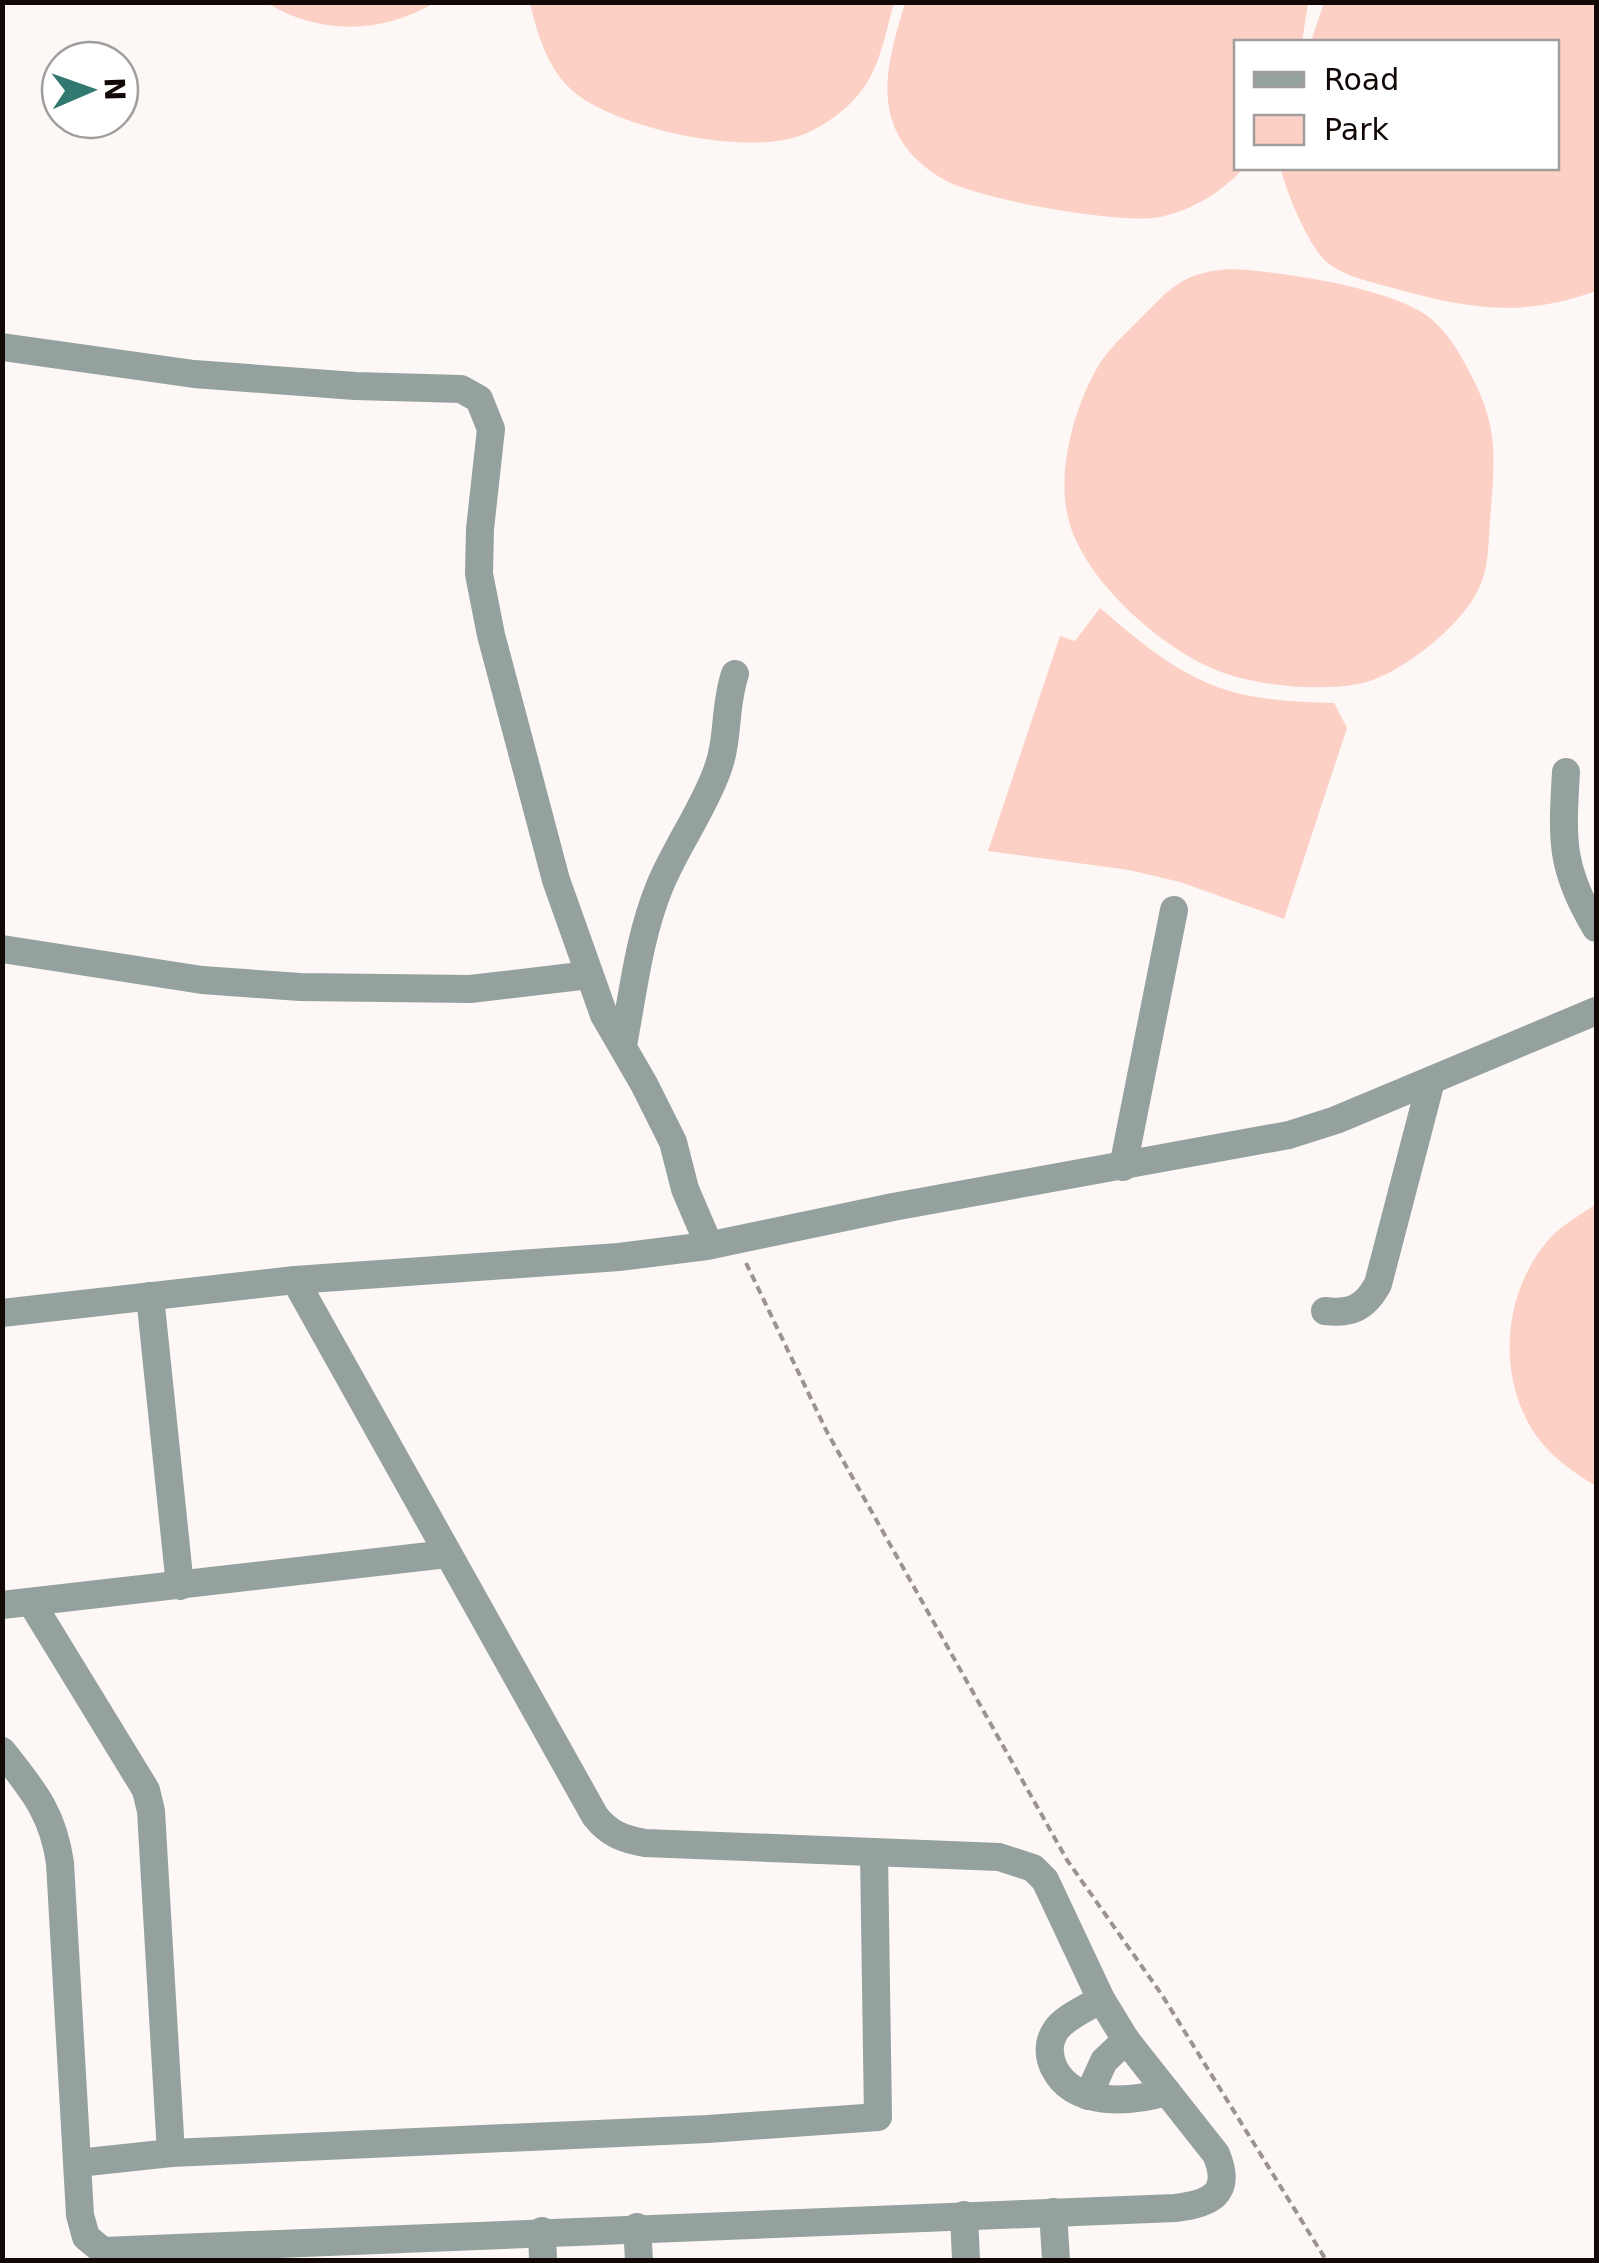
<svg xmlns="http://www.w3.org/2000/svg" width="1599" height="2263" font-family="'DejaVu Sans',sans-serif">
<rect width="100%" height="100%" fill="#fdf7f6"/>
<g fill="#fcd0c4">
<path d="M1324 2 1596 3V291C1520 318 1469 309 1393 288 1372 282 1345 277 1328 263 1310 250 1285 190 1281 168H1556V42H1311Z"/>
<path d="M267 3H434C382 34 319 35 267 3Z"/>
<path d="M530 3V2L894 3C885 34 880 70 858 95 845 111 821 128 802 135 747 156 626 130 579 96 549 74 538 37 530 3Z"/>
<path d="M905 3 1308 2V3L1302 42H1236V168H1244C1220 193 1195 209 1160 217 1123 225 975 199 943 179 928 171 912 157 903 143 874 99 892 48 905 3Z"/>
<path d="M1229 269C1279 271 1386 287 1426 315 1443 327 1455 345 1464 362 1500 426 1495 451 1490 522 1488 545 1489 567 1479 588 1462 626 1398 677 1358 684 1316 692 1247 685 1209 667 1156 642 1093 586 1072 531 1053 480 1073 408 1100 363 1109 349 1123 336 1135 324 1169 290 1179 273 1229 269Z"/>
<path d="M1100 608C1133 636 1168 667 1210 684 1248 700 1293 702 1334 703L1347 728 1284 919 1180 882 1129 870 988 851 1060 636 1075 641Z"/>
<path d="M1596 1204V1486C1570 1470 1544 1452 1529 1424 1496 1365 1506 1285 1552 1236 1564 1224 1582 1214 1596 1204Z"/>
</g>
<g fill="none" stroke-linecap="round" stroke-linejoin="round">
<polyline stroke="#9a9391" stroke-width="4" stroke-dasharray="8 5" stroke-linecap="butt" points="746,1263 827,1432 1067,1860 1162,1995 1326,2260"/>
<g stroke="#94a19f" stroke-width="28">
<polyline points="2,347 194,374 355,386 461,389 479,399 491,429 480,529 479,574 491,635 556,880 604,1015 644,1084 673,1142 685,1189 709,1245"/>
<path d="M1566 772C1562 840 1560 868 1596 928"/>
<polyline points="2,949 202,980 300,987 470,989 589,975"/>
<path d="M623 1045C633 993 639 937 659 888 675 848 702 812 717 771 729 740 724 706 735 674"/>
<polyline points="1123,1167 1174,910"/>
<polyline points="150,1296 180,1586"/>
<path d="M1325 1311C1351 1314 1365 1308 1378 1284L1431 1081"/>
<polyline points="2,1313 295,1280 619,1257 707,1246 893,1207 1289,1135 1336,1120 1596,1011"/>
<polyline points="31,1602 146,1790 151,1811 171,2153"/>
<polyline points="2,1605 447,1554"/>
<path d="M2 1751C33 1790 53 1813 60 1863L80 2215 86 2237 103 2251 1175 2208C1210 2204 1233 2194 1216 2154L1126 2040 1101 1999 1045 1880 1033 1868 999 1857 645 1843C623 1839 609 1834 595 1816L295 1280"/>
<path d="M1101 1999C1087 2008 1065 2017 1056 2030 1048 2042 1048 2055 1054 2068 1074 2108 1131 2102 1167 2092"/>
<polyline points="1088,2096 1104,2061 1126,2040"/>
<polyline points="78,2163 171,2153 708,2129 878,2117 874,1853"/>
<polyline points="1053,2212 1056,2260"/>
<polyline points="964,2215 966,2260"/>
<polyline points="637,2227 639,2260"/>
<polyline points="542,2231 543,2260"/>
</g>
</g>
<rect width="1599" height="2263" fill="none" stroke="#120907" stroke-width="10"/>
<rect x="1234" y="40" width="325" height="130" fill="#ffffff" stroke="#a09d9c" stroke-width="2.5"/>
<rect x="1254" y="72" width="50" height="15" fill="#94a19f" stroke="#a09d9c" stroke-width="2.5"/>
<text x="1324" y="90" font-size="30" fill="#120907">Road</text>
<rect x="1254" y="115" width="50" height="30" fill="#fcd0c4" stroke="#a09d9c" stroke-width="2.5"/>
<text x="1324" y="140" font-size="30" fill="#120907">Park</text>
<g transform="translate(90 90) rotate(88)"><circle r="48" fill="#ffffff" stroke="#a09d9c" stroke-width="2.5"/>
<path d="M0-8L18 38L0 25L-18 38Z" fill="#307870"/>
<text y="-15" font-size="28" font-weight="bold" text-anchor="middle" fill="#120907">N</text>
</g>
</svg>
